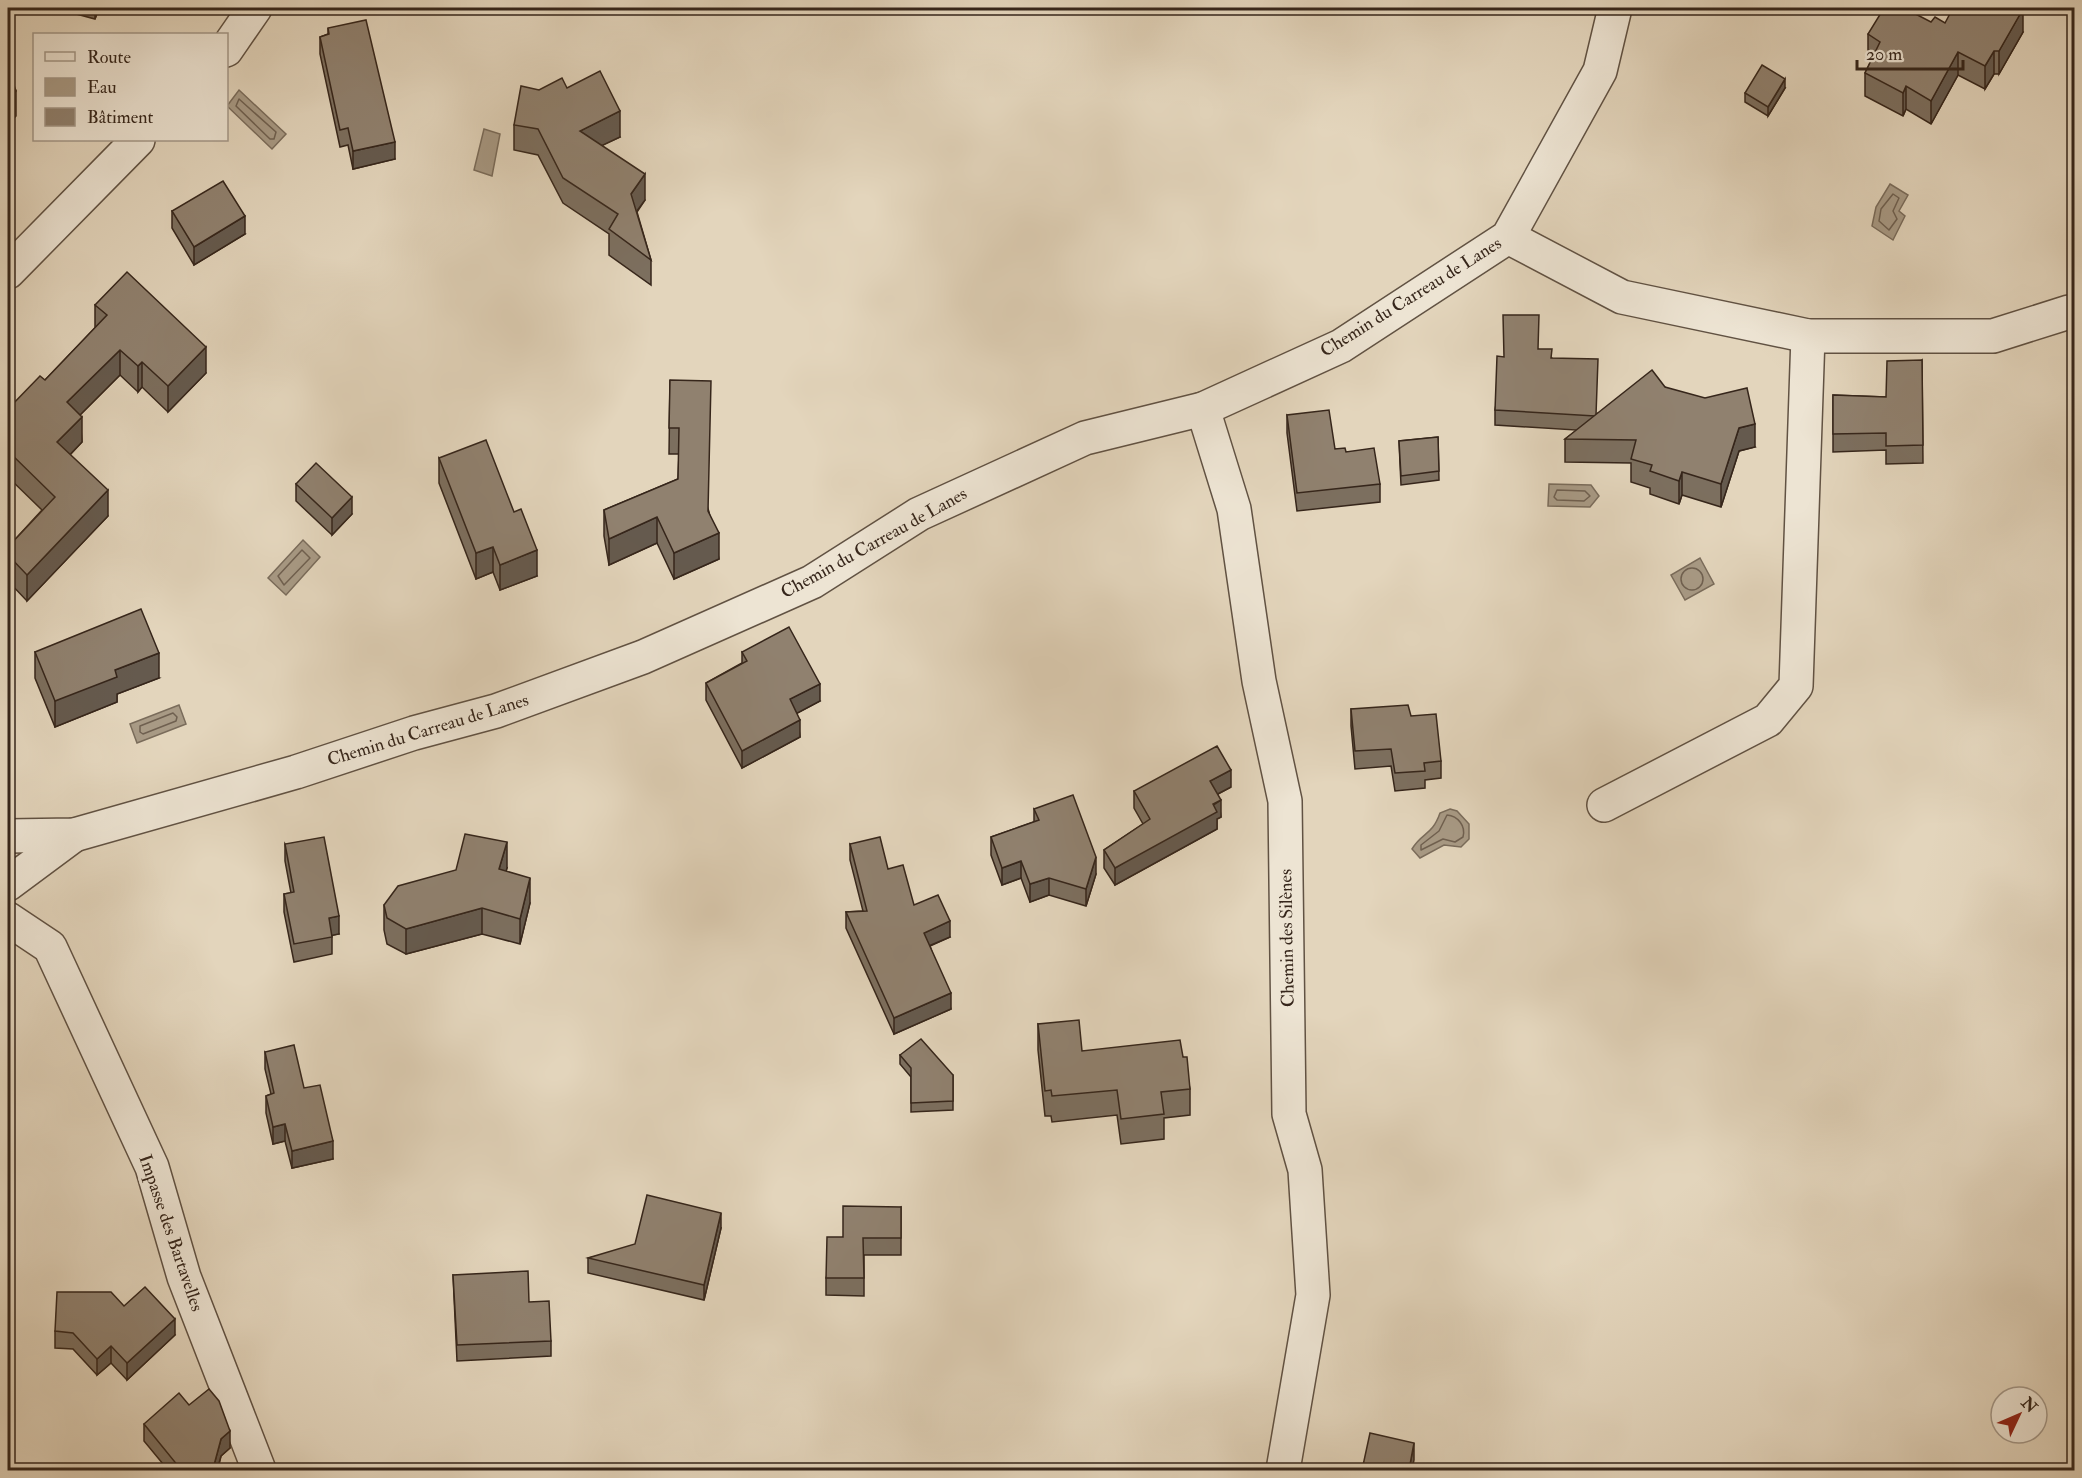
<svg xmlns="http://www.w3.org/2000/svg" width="2082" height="1478" font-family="'IM FELL Double Pica',serif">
<rect width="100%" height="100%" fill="#e3d5bc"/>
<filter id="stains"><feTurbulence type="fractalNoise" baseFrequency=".00333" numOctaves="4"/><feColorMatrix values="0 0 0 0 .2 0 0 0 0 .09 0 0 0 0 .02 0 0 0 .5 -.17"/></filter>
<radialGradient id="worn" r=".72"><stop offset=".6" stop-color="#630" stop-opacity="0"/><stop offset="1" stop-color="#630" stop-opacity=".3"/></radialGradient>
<g fill="#a89a85" stroke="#7a6c5b" stroke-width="1.5">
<polygon points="239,90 286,134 272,149 227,106"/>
<polygon points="484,129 500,134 492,176 474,170"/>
<polygon points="1890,184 1908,195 1899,211 1905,216 1893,240 1872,226 1876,207"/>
<polygon points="1549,484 1591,485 1599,496 1590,507 1548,506"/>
<polygon points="303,540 320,557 286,595 268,578"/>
<polygon points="1700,558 1714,584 1685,600 1671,575"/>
<polygon points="179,705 186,724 137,743 130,724"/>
<path d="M1450 809 1457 811 1469 824V839L1461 847 1444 845 1420 858 1412 849C1422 832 1432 836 1440 813Z"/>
</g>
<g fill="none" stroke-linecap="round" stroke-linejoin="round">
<g stroke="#6f6050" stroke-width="1.5">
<polygon points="239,99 276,132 274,139 270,139 236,106"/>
<polygon points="1893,194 1899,198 1893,211 1897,219 1889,230 1879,221 1881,209"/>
<polygon points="1557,490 1585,491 1590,496 1584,501 1557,500 1554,497"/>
<polygon points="302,550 310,558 284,585 278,576"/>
<circle cx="1692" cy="579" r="11"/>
<polygon points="173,713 177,717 176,721 143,734 140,732 140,726"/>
<path d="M1447 815C1458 816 1466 826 1463 837L1455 842 1443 839 1421 850V845L1439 831Z"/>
</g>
<g stroke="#615243" stroke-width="36">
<g id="minor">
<polyline points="226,50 255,8"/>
<polyline points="1508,237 1622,297 1808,336 1993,336 2069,312 2074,314"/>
<polyline points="8,272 138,140"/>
<polyline points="1203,409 1234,509 1259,681 1285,801 1289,1114 1305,1170 1313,1295 1283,1470"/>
<polyline points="1604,805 1768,720 1796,686 1808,336"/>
<polyline points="8,836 74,835 296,772 414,733 496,711 643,657 812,582 919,514 1085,438 1203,409 1341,346 1508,237 1600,71 1615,8"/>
<polyline points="8,884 74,835"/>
<polyline points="8,919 50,947 152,1167 184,1277 259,1470"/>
</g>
</g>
<use href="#minor" stroke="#ede4d3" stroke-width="33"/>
</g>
<g fill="#7c6f5f" stroke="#36261b" stroke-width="1.5">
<polygon points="54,8 99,8 95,19"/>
<polygon points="1931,22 2023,32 1999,74 1994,74 1985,89 1958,75 1931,124 1906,109 1903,116 1865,96 1865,73 1872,59 1868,57 1868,34"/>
<polygon points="328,28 395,159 353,169 348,145 340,147 320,54 320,37 328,34"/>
<polygon points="567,88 620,137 602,145 645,200 637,212 651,260 651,285 609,255 609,234 563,203 538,155 514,150 514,125 539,90"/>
<polygon points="1785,88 1768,116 1745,102 1745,93"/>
<polygon points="172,211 245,234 194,265 172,228"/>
<polygon points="95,305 206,373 168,412 142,387 138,392 120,375 80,415 82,442 70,455 108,516 27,601 8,581 8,547 42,510 8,477 8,417 10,414 10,407 45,380 95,328"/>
<polygon points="1538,349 1552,358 1596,414 1665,387 1755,447 1739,451 1721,507 1682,495 1679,504 1650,494 1650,488 1631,482 1631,463 1565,462 1565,439 1577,430 1495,425 1495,410 1504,357"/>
<polygon points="1922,360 1923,463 1886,464 1886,450 1833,452 1833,395 1886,397"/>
<polygon points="670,380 709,512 719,559 674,579 657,543 609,565 604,536 604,510 678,479 679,454 669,454"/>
<polygon points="1287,415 1335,449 1346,452 1380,484 1380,502 1297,511 1287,433"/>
<polygon points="1438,437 1439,480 1401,485 1399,441"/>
<polygon points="439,458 537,576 500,590 493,572 476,579 439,483"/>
<polygon points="296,484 352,514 332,535 296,501"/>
<polygon points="35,652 159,678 117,694 117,702 55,727 35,678"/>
<polygon points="742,652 820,701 797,713 800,737 742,768 706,700 706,683 742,663"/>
<polygon points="1351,709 1411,716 1441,761 1441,778 1425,780 1425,788 1395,791 1391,766 1355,769 1351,726"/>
<polygon points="1231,787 1218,794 1221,817 1217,819 1217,829 1115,885 1104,868 1104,850 1143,824 1134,808 1134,791"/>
<polygon points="1034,809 1096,874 1086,906 1049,895 1030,902 1021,878 1002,885 991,855 991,837 1034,822"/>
<polygon points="285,844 339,934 332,935 332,954 294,962 284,912 284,894 291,893 285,861"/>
<polygon points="850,844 888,869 914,905 950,937 930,946 951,1009 894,1034 846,928 846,912 863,911 850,860"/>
<polygon points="507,868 506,871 530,903 520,944 482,934 406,954 387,944 384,930 384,905"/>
<polygon points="1038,1024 1082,1051 1183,1057 1190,1089 1190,1115 1164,1118 1164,1139 1121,1144 1117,1115 1052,1122 1051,1116 1045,1116 1038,1050"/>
<polygon points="265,1052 304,1088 333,1159 292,1168 285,1141 273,1144 266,1113 266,1096 271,1094 265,1069"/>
<polygon points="900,1055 953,1075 953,1110 911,1112 911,1077 900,1064"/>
<polygon points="901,1207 901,1255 864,1255 864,1296 826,1295 826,1278 843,1237"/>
<polygon points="721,1228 704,1300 588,1273 588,1258"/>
<polygon points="453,1275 529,1302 551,1341 551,1356 457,1361"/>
<polygon points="124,1306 175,1335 127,1380 111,1363 97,1375 73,1349 55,1348 55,1331"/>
<polygon points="189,1405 230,1448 221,1456 218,1469 219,1470 168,1470 144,1441 144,1424"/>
</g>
<g fill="#655a4e" stroke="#36261b" stroke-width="1.5">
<polygon points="95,8 99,8 95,19"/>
<polygon points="2023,9 2023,32 1999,74 1999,51"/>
<polygon points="1994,51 1994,74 1985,89 1985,66"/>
<polygon points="1958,52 1958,75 1931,124 1931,101"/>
<polygon points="1785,79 1785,88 1768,116 1768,107"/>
<polygon points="1906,86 1906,109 1903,116 1903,93"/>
<polygon points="16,91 16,116 8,125 8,99"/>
<polygon points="620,111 620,137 580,156 580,131"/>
<polygon points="395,142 395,159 353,169 353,151"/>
<polygon points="645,174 645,200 631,219 631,194"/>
<polygon points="245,216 245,234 194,265 194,247"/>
<polygon points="206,347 206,373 168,412 168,386"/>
<polygon points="120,350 120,375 67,428 67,402"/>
<polygon points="142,362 142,387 138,392 138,366"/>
<polygon points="82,417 82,442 57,468 57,442"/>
<polygon points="1755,424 1755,447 1739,451 1721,507 1721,484 1739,428"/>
<polygon points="1682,472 1682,495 1679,504 1679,481"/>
<polygon points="108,490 108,516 27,601 27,575"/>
<polygon points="352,497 352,514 332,535 332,518"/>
<polygon points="657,517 657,543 609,565 609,539"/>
<polygon points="719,533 719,559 674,579 674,553"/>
<polygon points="493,547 493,572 476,579 476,553"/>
<polygon points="537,550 537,576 500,590 500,565"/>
<polygon points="159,653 159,678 117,694 117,702 55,727 55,701 115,670"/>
<polygon points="820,684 820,701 790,717 790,699"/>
<polygon points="800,720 800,737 742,768 742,751"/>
<polygon points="1231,770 1231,787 1210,798 1210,781"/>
<polygon points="1221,800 1221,817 1217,819 1217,829 1115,885 1115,868"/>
<polygon points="507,842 507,868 499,895 499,869"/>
<polygon points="1096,857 1096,874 1086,906 1086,889"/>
<polygon points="1021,861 1021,878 1002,885 1002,868"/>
<polygon points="530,878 530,903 520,944 520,919"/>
<polygon points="1049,878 1049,895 1030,902 1030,884"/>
<polygon points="482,908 482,934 406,954 406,929"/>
<polygon points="339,916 339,934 329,936 329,918"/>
<polygon points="950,921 950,937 924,948 924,933"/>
<polygon points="951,993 951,1009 894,1034 894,1018"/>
<polygon points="285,1124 285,1141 273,1144 273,1127"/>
<polygon points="333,1141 333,1159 292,1168 292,1151"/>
<polygon points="721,1213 721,1228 704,1300 704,1285"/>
<polygon points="175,1319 175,1335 127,1380 127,1363"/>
<polygon points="111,1346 111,1363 97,1375 97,1359"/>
<polygon points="230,1431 230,1448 221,1456 217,1470 214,1465 221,1439"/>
<polygon points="1414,1443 1414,1460 1412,1470 1409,1470"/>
</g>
<g fill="#90816f" stroke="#36261b" stroke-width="1.5">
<polygon points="1884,8 1904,8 1931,22 1935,17 1945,23 1953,8 2020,8 2023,9 1999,51 1994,51 1985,66 1958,52 1931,101 1906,86 1903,93 1865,73 1880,42 1868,34"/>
<polygon points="366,20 395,142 353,151 348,128 340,130 320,37 329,34 328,28"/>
<polygon points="1762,65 1785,79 1768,107 1745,93"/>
<polygon points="8,68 16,91 8,99"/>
<polygon points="600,71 620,111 580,131 645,174 631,194 651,260 609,229 618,214 563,178 538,129 514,125 521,86 539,90 562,78 567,88"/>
<polygon points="223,181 245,216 194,247 172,211"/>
<polygon points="127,272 206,347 168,386 142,362 138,366 120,350 67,402 82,417 57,442 108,490 27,575 8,555 8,547 55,497 8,451 8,417 14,410 10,407 40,376 45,380 107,315 95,305"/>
<polygon points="1503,315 1539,315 1538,349 1552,349 1551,358 1598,359 1596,415 1595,416 1495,410 1497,356 1504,357"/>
<polygon points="1922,360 1923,445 1886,446 1886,433 1833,434 1833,395 1886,397 1887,361"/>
<polygon points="1652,370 1665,387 1705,398 1747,388 1755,424 1739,428 1721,484 1682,472 1679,481 1650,471 1652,465 1631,459 1636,440 1565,439"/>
<polygon points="670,380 711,381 708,511 719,533 674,553 657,517 609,539 604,510 678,479 679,428 669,428"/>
<polygon points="1329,410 1335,449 1345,448 1346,452 1374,448 1380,484 1297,493 1287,415"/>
<polygon points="1438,437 1439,471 1401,476 1399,441"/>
<polygon points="486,440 514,512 521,509 537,550 500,565 493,547 476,553 439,458"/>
<polygon points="316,463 352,497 332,518 296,484"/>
<polygon points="141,609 159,653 115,670 117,677 55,701 35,652"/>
<polygon points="789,627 820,684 790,699 800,720 742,751 706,683 747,661 742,652"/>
<polygon points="1408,705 1411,716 1436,714 1441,761 1424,763 1425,771 1395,773 1391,749 1355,751 1351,709"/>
<polygon points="1217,746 1231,770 1210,781 1221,800 1213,804 1217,812 1115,868 1104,850 1150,819 1134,791"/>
<polygon points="1073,795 1096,857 1086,889 1049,878 1030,884 1021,861 1002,868 991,837 1039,820 1034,809"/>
<polygon points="465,834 507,842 499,869 530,878 520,919 482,908 406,929 387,918 384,905 398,886 456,870"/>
<polygon points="324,837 339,916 329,918 332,937 294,944 284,894 294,892 285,844"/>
<polygon points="880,837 888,869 903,865 914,905 938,895 950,921 924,933 951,993 894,1018 846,912 867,911 850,844"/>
<polygon points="1079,1020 1082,1051 1180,1040 1183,1057 1187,1057 1190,1089 1161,1092 1164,1114 1121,1119 1117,1090 1052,1096 1051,1090 1045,1091 1038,1024"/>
<polygon points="921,1039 953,1075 953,1101 911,1103 911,1068 900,1055"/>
<polygon points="294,1045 304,1088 320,1085 333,1141 292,1151 285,1124 273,1127 266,1096 274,1093 265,1052"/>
<polygon points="647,1195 721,1213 704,1285 588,1258 635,1244"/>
<polygon points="843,1206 901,1207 901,1238 863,1238 864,1278 826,1278 827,1237 843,1237"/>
<polygon points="528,1271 529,1302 549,1301 551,1341 457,1345 453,1275"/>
<polygon points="145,1287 175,1319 127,1363 111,1346 97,1359 73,1333 55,1331 57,1292 111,1292 124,1306"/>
<polygon points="209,1389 219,1401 230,1431 221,1439 214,1465 219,1470 175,1470 179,1467 144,1424 179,1393 189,1405"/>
<polygon points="1370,1433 1414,1443 1409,1470 1362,1470"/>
</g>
<g text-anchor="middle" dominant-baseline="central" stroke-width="6" stroke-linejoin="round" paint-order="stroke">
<g font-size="18" fill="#36261b" stroke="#ede4d3">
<text transform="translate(1411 297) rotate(-32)">Chemin du Carreau de Lanes</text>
<text transform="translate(874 543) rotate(-29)">Chemin du Carreau de Lanes</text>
<text transform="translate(428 730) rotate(-17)">Chemin du Carreau de Lanes</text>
<text transform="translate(1287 938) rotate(-91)">Chemin des Silènes</text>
<text transform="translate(171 1233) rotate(71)">Impasse des Bartavelles</text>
</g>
</g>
<rect width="2082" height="1478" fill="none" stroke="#e3d5bc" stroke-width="30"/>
<rect x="9" y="9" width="2064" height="1460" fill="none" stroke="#36261b" stroke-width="3"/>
<rect x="15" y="15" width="2052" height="1448" fill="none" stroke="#36261b" stroke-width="1.5"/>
<rect x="33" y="33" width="195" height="108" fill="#ede4d3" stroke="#a49889" stroke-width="1.5"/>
<rect x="45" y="52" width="30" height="9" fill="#ede4d3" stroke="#a49889" stroke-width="1.5"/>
<text x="87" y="63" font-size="18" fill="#36261b">Route</text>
<rect x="45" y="78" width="30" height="18" fill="#a89a85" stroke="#a49889" stroke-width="1.5"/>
<text x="87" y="93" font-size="18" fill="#36261b">Eau</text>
<rect x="45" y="108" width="30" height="18" fill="#90816f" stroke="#a49889" stroke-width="1.5"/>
<text x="87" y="123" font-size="18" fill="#36261b">Bâtiment</text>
<g transform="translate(2019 1415) rotate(46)"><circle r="28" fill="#ede4d3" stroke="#a49889" stroke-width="1.5"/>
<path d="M0-4.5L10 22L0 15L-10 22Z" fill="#8f2418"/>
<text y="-9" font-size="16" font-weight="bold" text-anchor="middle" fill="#36261b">N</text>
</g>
<path d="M1857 60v9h106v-9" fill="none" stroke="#36261b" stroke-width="3"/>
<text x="1866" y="60" font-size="18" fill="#36261b" stroke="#ede4d3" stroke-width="4.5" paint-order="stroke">20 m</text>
<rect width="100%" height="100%" filter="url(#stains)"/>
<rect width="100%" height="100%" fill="url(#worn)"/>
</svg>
